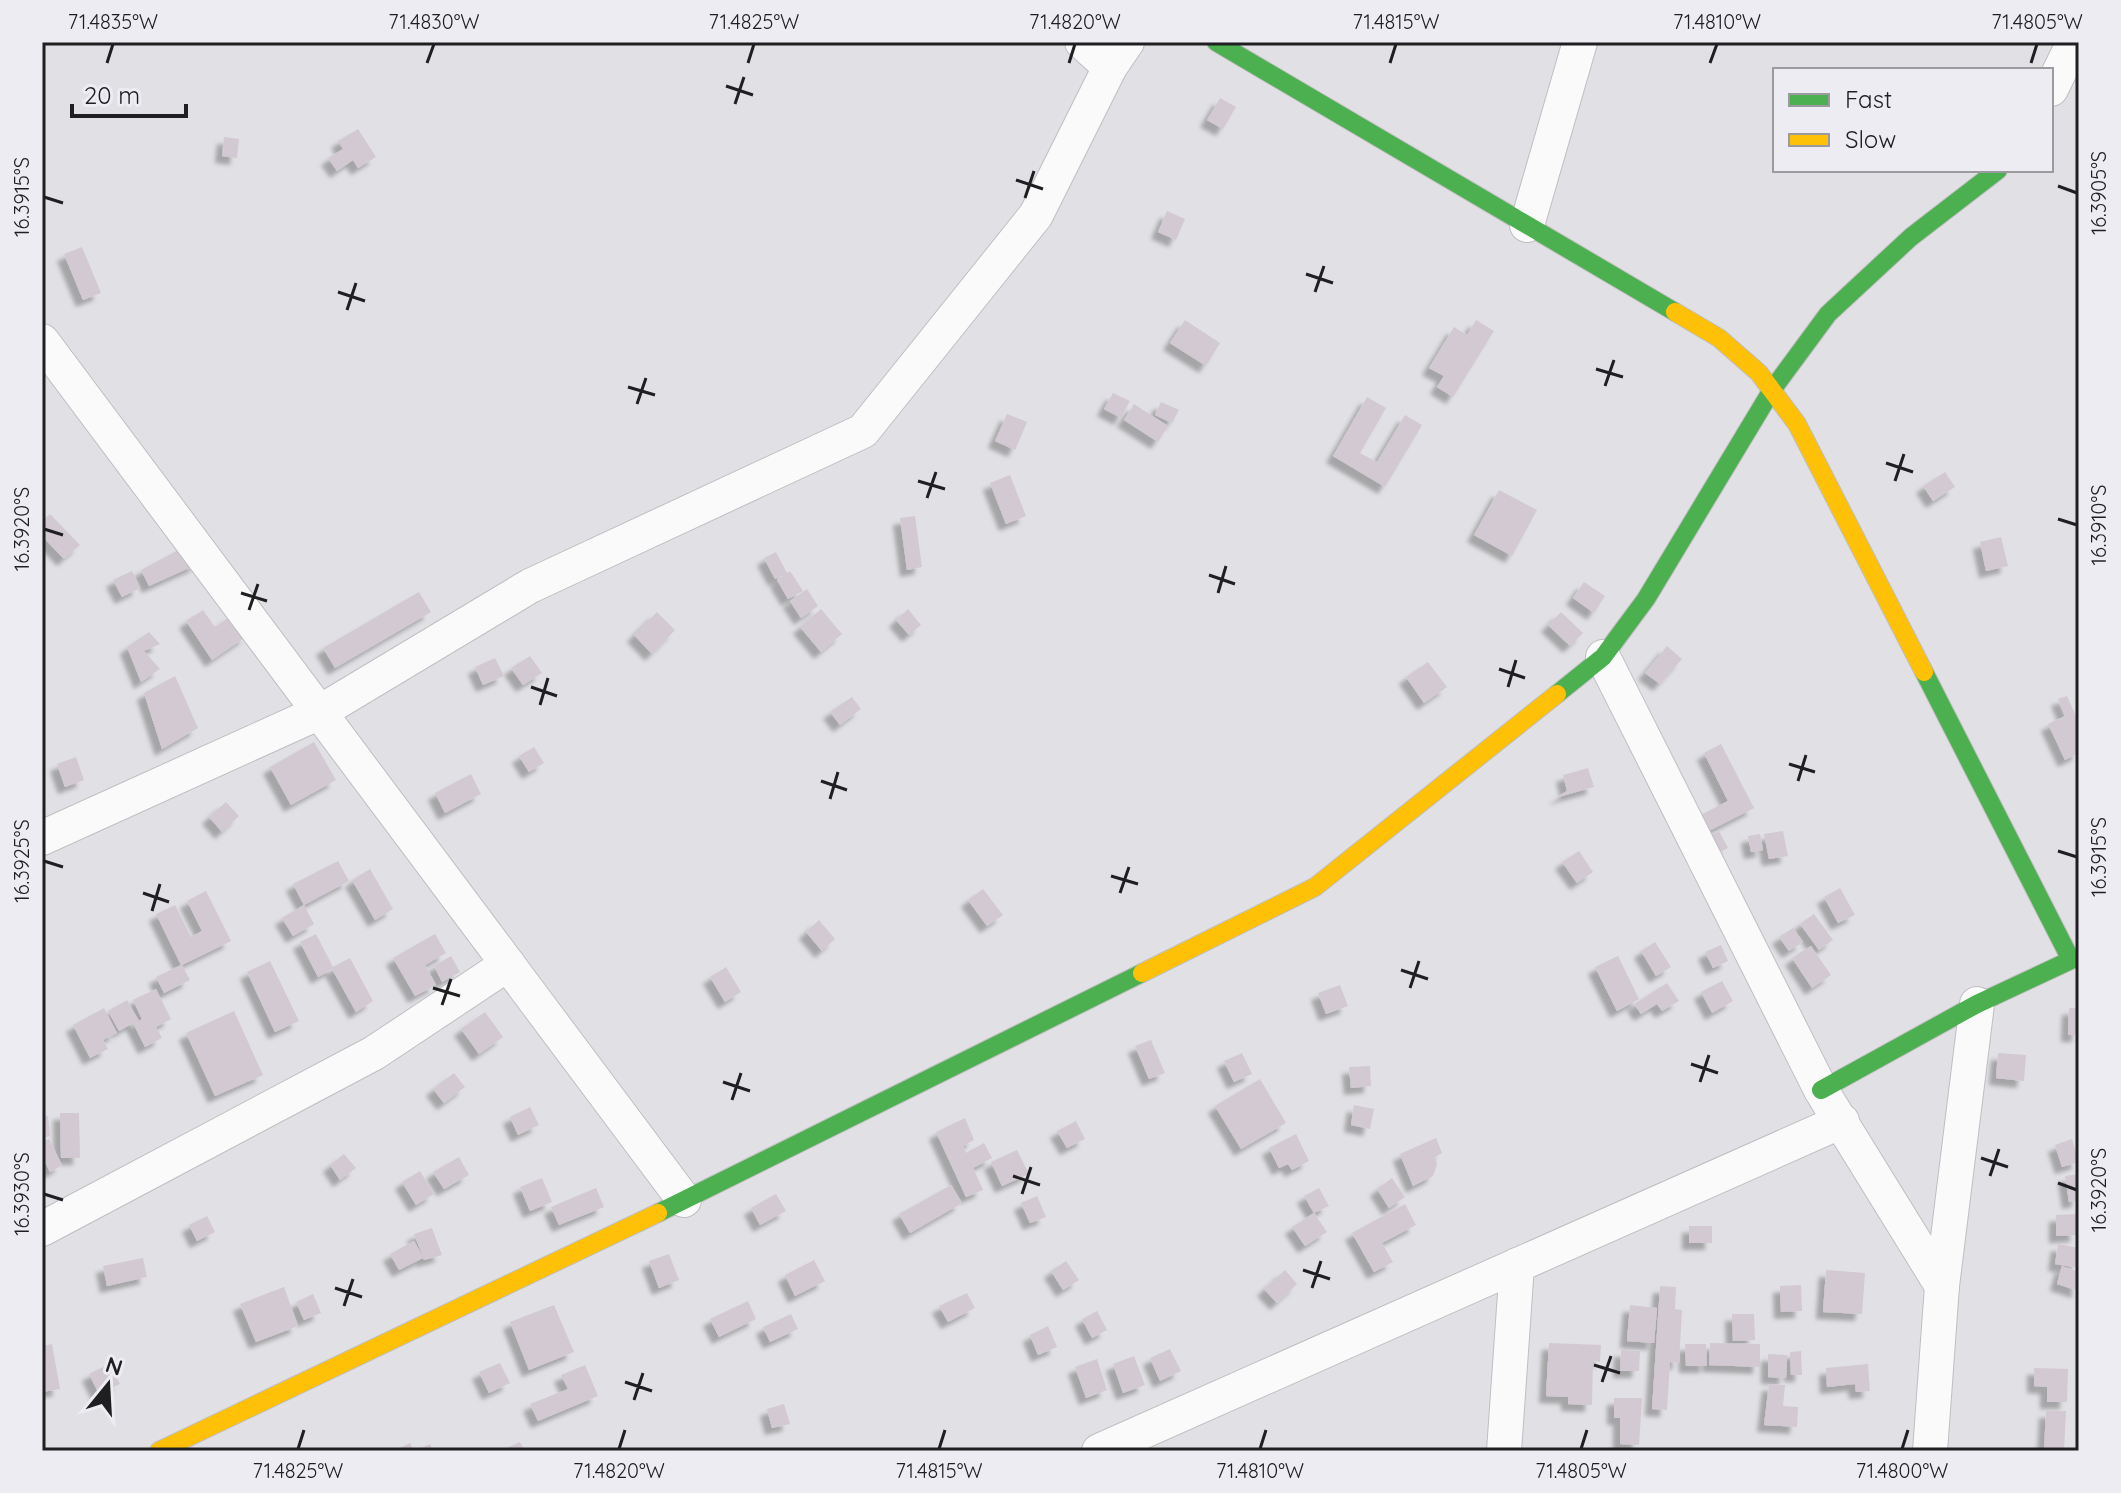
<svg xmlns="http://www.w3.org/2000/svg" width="2121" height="1493" font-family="Quicksand,sans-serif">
<defs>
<filter id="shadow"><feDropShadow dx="-7" dy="7" stdDeviation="2" flood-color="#0004"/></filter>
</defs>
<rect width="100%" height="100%" fill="#e1e0e4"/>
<g fill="#d2c9d2" filter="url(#shadow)">
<polygon points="1220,98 1236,107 1223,129 1207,120"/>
<polygon points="358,129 376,157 358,168 353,160 337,171 328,158 343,149 338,141"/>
<polygon points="224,137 239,139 237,158 222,156"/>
<polygon points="1167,211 1185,219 1176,240 1158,232"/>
<polygon points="82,247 101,293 83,300 64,254"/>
<polygon points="1185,320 1220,343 1206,366 1170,343"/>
<polygon points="1476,320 1494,331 1453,397 1437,387 1444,376 1429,368 1454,327 1467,335"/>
<polygon points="1113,393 1130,401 1121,418 1104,409"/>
<polygon points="1367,397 1386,408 1360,453 1377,462 1405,415 1422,425 1385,487 1333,456"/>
<polygon points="1161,402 1179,410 1172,423 1155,415"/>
<polygon points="1134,404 1168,426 1158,442 1124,420"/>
<polygon points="1007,414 1027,422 1015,450 995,441"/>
<polygon points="1945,472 1955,487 1933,501 1923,486"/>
<polygon points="1010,475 1026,516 1006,524 990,483"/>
<polygon points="1499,490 1537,510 1512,556 1474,535"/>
<polygon points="50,514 80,545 64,559 42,536 42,521"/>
<polygon points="915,516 922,567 907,570 900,518"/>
<polygon points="2001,537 2008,566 1986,571 1980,542"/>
<polygon points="184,547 198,564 149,586 141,570"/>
<polygon points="776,552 787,573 790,571 803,591 788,599 777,580 784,575 775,579 764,558"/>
<polygon points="132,571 140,588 122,597 113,580"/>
<polygon points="1584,582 1605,596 1594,613 1573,598"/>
<polygon points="807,589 818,606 801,618 790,601"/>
<polygon points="419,592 431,612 335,668 323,648"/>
<polygon points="821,609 842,634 821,652 800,627"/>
<polygon points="908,609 921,625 909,635 896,620"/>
<polygon points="203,610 215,627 232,615 247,636 212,660 186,621"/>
<polygon points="657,612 675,630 652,654 634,635"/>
<polygon points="1561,612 1583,633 1570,646 1548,625"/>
<polygon points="149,632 160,644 144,651 160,669 141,682 127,647"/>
<polygon points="1667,646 1682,659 1660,684 1645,673"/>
<polygon points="530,656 542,673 523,685 511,668"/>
<polygon points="495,658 504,676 483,685 475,667"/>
<polygon points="1428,662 1447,687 1424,703 1406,677"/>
<polygon points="175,676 198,728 162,749 144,693"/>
<polygon points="2067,696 2079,723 2079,753 2065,760 2048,724 2065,716 2058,699"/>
<polygon points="852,697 861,709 840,725 830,712"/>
<polygon points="314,742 336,780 291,805 270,767"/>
<polygon points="1721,744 1754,808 1701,835 1693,819 1728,801 1704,753"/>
<polygon points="534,747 544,763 529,772 519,756"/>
<polygon points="76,757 84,780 65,787 57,764"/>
<polygon points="1588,768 1594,787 1555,798 1567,791 1563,775"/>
<polygon points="471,774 481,794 445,813 435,793"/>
<polygon points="226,802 239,816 222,832 209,817"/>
<polygon points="1719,831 1728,848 1716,854 1706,837"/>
<polygon points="1783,831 1788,856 1769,859 1764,834"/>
<polygon points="1760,834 1763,850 1751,852 1748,836"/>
<polygon points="1579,851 1593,872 1577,883 1562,862"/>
<polygon points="338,861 349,881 304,905 293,884"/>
<polygon points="370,869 393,909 375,920 352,880"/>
<polygon points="1840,888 1855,915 1838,923 1824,897"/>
<polygon points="983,889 1003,915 987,926 968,900"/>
<polygon points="206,891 231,941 182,965 190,980 164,993 156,977 181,965 156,914 175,905 191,937 202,931 187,901"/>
<polygon points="304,905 314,924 293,936 282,918"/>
<polygon points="1814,914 1833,940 1819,950 1800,924"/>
<polygon points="819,920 835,939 822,951 806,932"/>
<polygon points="1793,928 1803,942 1789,951 1779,937"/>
<polygon points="316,934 333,967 350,958 373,1001 356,1012 332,969 318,977 300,942"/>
<polygon points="435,934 446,953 425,965 436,985 415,996 393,958"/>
<polygon points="1655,942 1671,967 1656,976 1641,951"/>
<polygon points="1721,945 1728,961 1713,968 1705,952"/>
<polygon points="1811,946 1831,975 1812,988 1792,958"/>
<polygon points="451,956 460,972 442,982 434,966"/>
<polygon points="1618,956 1639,999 1617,1011 1595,967"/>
<polygon points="270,961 299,1021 275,1032 247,972"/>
<polygon points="726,967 741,992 725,1002 710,977"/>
<polygon points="1722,981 1733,1001 1712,1013 1701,992"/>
<polygon points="1667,983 1679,1001 1662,1011 1657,1004 1641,1014 1634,1004"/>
<polygon points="1340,985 1348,1006 1326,1014 1318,993"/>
<polygon points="156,989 171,1019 156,1027 162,1038 145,1047 133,1023 119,1031 108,1011 127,1000 139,1021 142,1019 133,1000"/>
<polygon points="104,1008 117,1033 103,1040 108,1049 90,1058 73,1025"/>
<polygon points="2069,1008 2079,1008 2079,1035 2068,1035"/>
<polygon points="234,1011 263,1075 215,1096 186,1033"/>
<polygon points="485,1012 503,1037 479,1054 461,1029"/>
<polygon points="1151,1040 1165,1073 1149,1079 1135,1046"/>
<polygon points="1242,1053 1252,1074 1234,1082 1224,1061"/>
<polygon points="1998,1053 2026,1055 2024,1081 1996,1078"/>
<polygon points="1370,1066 1371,1086 1351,1088 1349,1067"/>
<polygon points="454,1073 465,1087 444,1103 433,1089"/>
<polygon points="1260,1079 1286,1123 1241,1149 1215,1106"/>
<polygon points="1354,1105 1374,1109 1370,1129 1351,1125"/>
<polygon points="530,1107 539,1125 518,1135 510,1117"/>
<polygon points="60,1113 79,1113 80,1158 61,1158"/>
<polygon points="48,1116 50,1136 42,1138 42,1117"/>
<polygon points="965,1118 974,1140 963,1146 966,1153 984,1143 992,1158 973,1168 983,1190 966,1197 936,1132"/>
<polygon points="1076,1121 1085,1139 1067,1148 1057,1131"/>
<polygon points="1296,1134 1309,1161 1292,1170 1288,1164 1279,1168 1269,1148"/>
<polygon points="1436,1138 1442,1153 1435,1157 1437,1165 1433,1176 1413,1186 1400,1154"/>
<polygon points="49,1139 62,1165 50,1172 42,1156 42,1142"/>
<polygon points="2072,1139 2079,1162 2062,1167 2055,1145"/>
<polygon points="1017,1150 1029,1174 1002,1186 991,1162"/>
<polygon points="344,1154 356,1168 340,1180 330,1165"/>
<polygon points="459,1157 469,1175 444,1189 433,1172"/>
<polygon points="420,1171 434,1194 416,1205 402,1182"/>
<polygon points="2079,1174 2079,1200 2069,1202 2065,1176"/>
<polygon points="542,1178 552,1202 530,1211 520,1187"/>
<polygon points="1392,1178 1405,1197 1389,1208 1377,1189"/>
<polygon points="951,1185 962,1203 910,1233 899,1214"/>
<polygon points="596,1188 604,1207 559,1225 551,1207"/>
<polygon points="1319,1188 1329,1206 1314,1213 1304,1196"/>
<polygon points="776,1194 786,1211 760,1225 751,1208"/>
<polygon points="1037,1196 1046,1217 1030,1223 1021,1203"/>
<polygon points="1405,1204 1416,1225 1382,1243 1393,1262 1374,1272 1352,1233"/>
<polygon points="1314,1213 1327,1232 1305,1246 1292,1227"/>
<polygon points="2076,1214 2077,1235 2056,1236 2056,1215"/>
<polygon points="207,1216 215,1232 197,1241 189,1225"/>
<rect x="1689" y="1226" width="23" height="17"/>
<polygon points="432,1228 442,1255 424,1260 423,1258 399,1270 390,1254 414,1241 423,1257 414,1234"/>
<polygon points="2058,1244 2079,1248 2078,1268 2055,1264"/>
<polygon points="669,1254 679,1280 659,1288 649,1261"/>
<polygon points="143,1258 147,1277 107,1286 103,1266"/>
<polygon points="814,1260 825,1281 795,1296 785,1275"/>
<polygon points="1066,1261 1079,1280 1063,1290 1051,1271"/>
<polygon points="2062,1266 2079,1272 2079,1291 2057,1284"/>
<polygon points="1285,1270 1297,1284 1277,1303 1264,1289"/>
<polygon points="1826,1270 1865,1273 1862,1314 1823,1312"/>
<polygon points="1801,1285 1802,1311 1781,1312 1780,1286"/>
<polygon points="1660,1286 1676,1287 1675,1309 1682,1310 1679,1363 1670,1362 1667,1410 1652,1409"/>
<polygon points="284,1287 298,1326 256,1342 240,1304"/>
<polygon points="967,1293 975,1308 948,1322 939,1306"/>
<polygon points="313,1294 321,1313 304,1320 296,1302"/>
<polygon points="748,1301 756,1319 719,1337 710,1319"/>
<polygon points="554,1305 574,1352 529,1370 510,1322"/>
<polygon points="1630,1305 1657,1308 1654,1343 1627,1341"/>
<polygon points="1097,1311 1107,1330 1092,1338 1082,1319"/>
<polygon points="791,1314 798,1329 770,1342 763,1327"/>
<polygon points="1732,1314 1754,1314 1755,1340 1733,1341"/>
<polygon points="1048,1326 1057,1347 1038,1355 1030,1335"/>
<polygon points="1549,1343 1601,1345 1600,1362 1593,1361 1592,1405 1568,1404 1568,1397 1546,1396"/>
<polygon points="1710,1343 1760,1344 1760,1367 1709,1365"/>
<polygon points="52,1344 60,1389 42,1392 42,1346"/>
<polygon points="1685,1344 1706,1344 1707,1366 1686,1366"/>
<polygon points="1170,1349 1181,1371 1160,1381 1150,1358"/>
<polygon points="1621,1350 1640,1351 1639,1371 1620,1371"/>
<polygon points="1801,1351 1802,1375 1791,1375 1790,1352"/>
<polygon points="1768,1354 1787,1355 1786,1378 1768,1377"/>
<polygon points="1134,1356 1145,1385 1123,1393 1113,1364"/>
<polygon points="1097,1359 1107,1390 1086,1398 1075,1367"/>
<polygon points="500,1363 510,1383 489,1393 479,1372"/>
<polygon points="109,1364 120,1384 99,1394 89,1374"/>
<polygon points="1868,1364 1870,1391 1856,1392 1855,1384 1827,1387 1826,1368"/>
<polygon points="585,1365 598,1396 538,1421 530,1404 568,1389 561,1375"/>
<polygon points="2034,1368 2068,1369 2067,1402 2047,1402 2047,1387 2034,1386"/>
<polygon points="1769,1384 1785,1385 1783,1406 1798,1407 1797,1427 1764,1425"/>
<polygon points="1614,1398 1642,1398 1639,1445 1620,1444 1620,1418 1614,1418"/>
<polygon points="784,1404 790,1424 772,1428 767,1409"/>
<polygon points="2046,1411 2066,1411 2064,1451 2044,1451"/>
<polygon points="520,1442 525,1451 500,1451"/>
<polygon points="410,1443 414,1451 394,1451"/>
<polygon points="430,1444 433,1451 415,1451"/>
</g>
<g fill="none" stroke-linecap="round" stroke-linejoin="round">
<g stroke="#bfbec1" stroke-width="36">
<g id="street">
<polyline points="1082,42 1110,67"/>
<polyline points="2051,89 2074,42"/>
<polyline points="1527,225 1580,42"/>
<polyline points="42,341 684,1200"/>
<polyline points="1603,657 1821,1090 1942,1286"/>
<polyline points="42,838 320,712 530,586 863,431 1036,215 1110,67 1127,42"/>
<polyline points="42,1229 374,1053 508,964"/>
<polyline points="1099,1451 1842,1121"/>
<polyline points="1504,1451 1517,1265"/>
<polyline points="1930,1451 1942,1286 1977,1004"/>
</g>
</g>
<g stroke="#bfbec1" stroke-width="20">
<g id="fast">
<polyline points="1216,42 1675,312"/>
<polyline points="1557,694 1603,657 1646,599 1772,390 1828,314 1911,237 1998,170"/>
<polyline points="1821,1090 1977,1004 2071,960 1924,672"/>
<polyline points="658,1213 1142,973"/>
</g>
</g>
<g stroke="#bfbec1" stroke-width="20">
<g id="slow">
<polyline points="1675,312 1719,338 1759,373 1797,424 1924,672"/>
<polyline points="1142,973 1315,887 1557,694"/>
<polyline points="159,1451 658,1213"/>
</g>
</g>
<use href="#street" stroke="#fafafb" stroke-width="34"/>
<use href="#fast" stroke="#4caf50" stroke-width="18"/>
<use href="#slow" stroke="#ffc107" stroke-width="18"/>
</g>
<path fill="none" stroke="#1f1e21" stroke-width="3" d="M107 63 113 44M427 63 434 44M748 63 754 44M1069 63 1075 44M1390 63 1396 44M1710 63 1717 44M2031 63 2037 44M726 86 753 95M735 104 744 77M1016 180 1043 189M2058 186 2077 193M44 197 63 203M1025 198 1034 171M1306 274 1333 283M338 292 365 301M1315 292 1324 266M347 310 356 283M1596 369 1623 377M1605 386 1614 360M628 387 655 395M637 404 646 378M1886 463 1913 472M918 481 945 489M1895 481 1904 454M927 498 936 472M2058 519 2077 525M44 529 63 535M1209 575 1235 584M241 593 267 601M1218 593 1226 566M249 610 258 584M1499 669 1525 678M531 687 557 696M1508 687 1516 660M540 705 548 678M1789 764 1815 772M821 781 847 790M1798 781 1806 755M830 799 838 772M2058 851 2077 857M44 861 63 867M1111 876 1138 884M143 893 169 902M1120 893 1129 867M152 911 160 884M1401 970 1428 979M433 988 460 996M1410 988 1419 961M442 1005 451 979M1691 1064 1718 1073M723 1082 750 1091M1700 1082 1709 1055M732 1100 741 1073M1981 1158 2008 1167M1013 1176 1040 1185M1990 1176 1999 1149M2058 1183 2077 1190M44 1194 63 1200M1022 1194 1031 1167M1303 1270 1330 1279M335 1288 362 1297M1312 1288 1321 1261M344 1306 353 1279M1594 1365 1620 1373M625 1382 652 1391M1602 1382 1611 1356M634 1400 643 1373M298 1449 304 1430M619 1449 625 1430M939 1449 945 1430M1260 1449 1266 1430M1581 1449 1587 1430M1902 1449 1908 1430"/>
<rect width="2121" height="1493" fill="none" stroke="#edecf2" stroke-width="88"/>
<rect x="1773" y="68" width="280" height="104" fill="#edecf2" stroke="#9b9a9e" stroke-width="2"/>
<rect x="1789" y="94" width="40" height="12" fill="#4caf50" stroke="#9b9a9e" stroke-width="2"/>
<text x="1845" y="108" font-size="24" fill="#1f1e21">Fast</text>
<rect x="1789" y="134" width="40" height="12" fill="#ffc107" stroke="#9b9a9e" stroke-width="2"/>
<text x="1845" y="148" font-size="24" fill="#1f1e21">Slow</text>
<g transform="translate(108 1385) rotate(18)" stroke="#edecf2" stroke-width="6" paint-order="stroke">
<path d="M0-6L14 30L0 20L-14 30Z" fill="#1f1e21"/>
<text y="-12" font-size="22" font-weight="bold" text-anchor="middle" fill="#1f1e21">N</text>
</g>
<path d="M72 104v12h114v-12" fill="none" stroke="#1f1e21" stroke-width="4"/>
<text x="84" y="104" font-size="24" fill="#1f1e21" stroke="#edecf2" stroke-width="6" paint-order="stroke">20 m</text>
<rect x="44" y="44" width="2033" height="1405" fill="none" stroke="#1f1e21" stroke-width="3"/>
<g font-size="20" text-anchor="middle" fill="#1f1e21">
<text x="113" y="29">71.4835°W</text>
<text x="434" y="29">71.4830°W</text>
<text x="754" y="29">71.4825°W</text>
<text x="1075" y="29">71.4820°W</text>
<text x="1396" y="29">71.4815°W</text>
<text x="1717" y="29">71.4810°W</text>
<text x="2037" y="29">71.4805°W</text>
<text transform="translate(2099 193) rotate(-90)" y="7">16.3905°S</text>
<text transform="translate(22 197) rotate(-90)" y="7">16.3915°S</text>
<text transform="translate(2099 525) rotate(-90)" y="7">16.3910°S</text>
<text transform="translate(22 529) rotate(-90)" y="7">16.3920°S</text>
<text transform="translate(2099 857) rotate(-90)" y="7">16.3915°S</text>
<text transform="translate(22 861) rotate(-90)" y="7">16.3925°S</text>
<text transform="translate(2099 1190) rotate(-90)" y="7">16.3920°S</text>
<text transform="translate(22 1194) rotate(-90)" y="7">16.3930°S</text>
<text x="298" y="1478">71.4825°W</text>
<text x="619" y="1478">71.4820°W</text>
<text x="939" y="1478">71.4815°W</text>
<text x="1260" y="1478">71.4810°W</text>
<text x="1581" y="1478">71.4805°W</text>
<text x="1902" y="1478">71.4800°W</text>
</g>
</svg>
